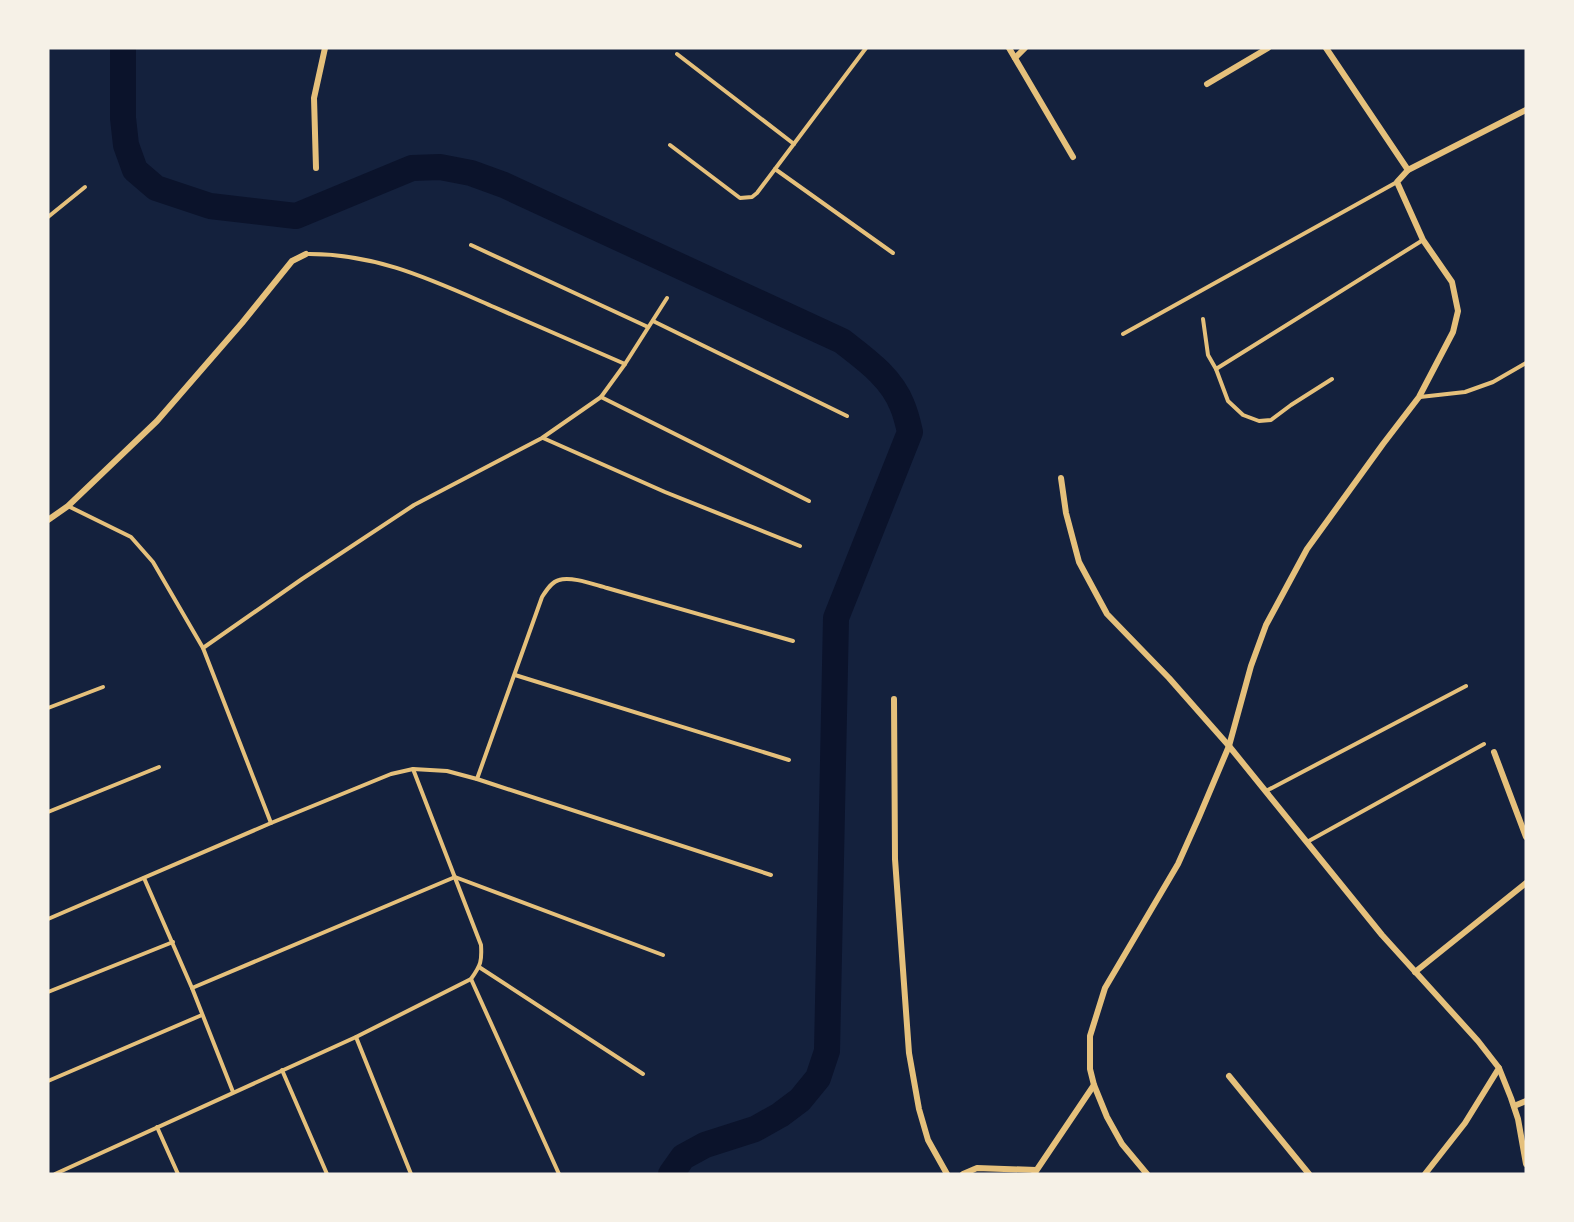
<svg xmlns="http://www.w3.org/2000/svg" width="1574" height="1222" font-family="'IBM Plex Sans',sans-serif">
<rect width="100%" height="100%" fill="#14213d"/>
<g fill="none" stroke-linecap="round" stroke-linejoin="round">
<path stroke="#0b132b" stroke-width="26" d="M123 48V118L126 145 135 170 156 188 210 206 296 216 412 168 440 167 471 173 504 185 842 341C865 359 891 377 902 405 906 414 908 423 910 432L836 618 827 1051 818 1078 800 1100 780 1115 755 1129 705 1145 683 1157 671 1174"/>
<g stroke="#e5c07b" stroke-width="4">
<polyline points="677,54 794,144"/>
<polyline points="670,145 740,198 752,197 757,193 866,48"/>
<polyline points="775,169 893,253"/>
<polyline points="48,217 85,187"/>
<polyline points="471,245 648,327"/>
<path d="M306 254C376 253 432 280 494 307 538 326 582 345 625 364"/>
<polyline points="1203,319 1208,355 1216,369 1423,240"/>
<polyline points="653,321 847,416"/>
<polyline points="1123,334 1397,182"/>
<polyline points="1216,369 1228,401 1243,415 1259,421 1271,420 1291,405 1332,379"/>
<polyline points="601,397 809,501"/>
<polyline points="1420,397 1465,392 1493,382 1526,363"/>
<polyline points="543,438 665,492 800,546"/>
<polyline points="68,506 131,537 153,562 203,648"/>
<polyline points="515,675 789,760"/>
<polyline points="48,708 103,687"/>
<path d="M477 779 542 597C546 591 551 582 559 580 572 576 595 585 607 588L793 641"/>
<polyline points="1266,791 1466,686"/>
<polyline points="48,812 159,767"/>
<polyline points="271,823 203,648 302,579 414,505 542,438 601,397 625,364 667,298"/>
<polyline points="1307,842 1484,744"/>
<polyline points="144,878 192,988 233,1092"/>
<polyline points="48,919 271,823 391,774 413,769 447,771 477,779 771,875"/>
<polyline points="479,967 643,1074"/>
<polyline points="471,979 559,1174"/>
<polyline points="192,988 455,877 663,955"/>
<polyline points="48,992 173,942"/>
<polyline points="356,1037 411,1174"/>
<polyline points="282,1070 327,1174"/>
<polyline points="48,1081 202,1015"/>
<polyline points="157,1127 178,1174"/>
<path d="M55 1174 356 1037 471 979C481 965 482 961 481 945L413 769"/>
</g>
<g stroke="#e5c07b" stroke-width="6">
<polyline points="1009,48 1073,157"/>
<polyline points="1326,48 1408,170"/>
<polyline points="1015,58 1025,48"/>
<polyline points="1207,84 1268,48"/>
<polyline points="316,168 314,98 325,48"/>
<polyline points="1061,478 1066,513 1079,562 1107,614 1169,678 1229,746 1382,935 1478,1041 1499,1068 1465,1123 1425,1174"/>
<polyline points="48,520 68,506 157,421 242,323 292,261 306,254"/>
<polyline points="894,699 895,859 909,1053 919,1109 928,1140 947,1174"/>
<polyline points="1494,752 1526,837"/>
<polyline points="1415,972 1526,883"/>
<polyline points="1499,1068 1511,1098 1518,1119 1526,1164"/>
<polyline points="1229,1076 1309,1174"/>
<polyline points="1514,1106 1526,1101"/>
<polyline points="963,1174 977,1168 1036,1170"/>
<polyline points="1034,1174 1094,1085"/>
<polyline points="1147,1174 1122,1144 1107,1117 1094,1085 1090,1069 1090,1036 1105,988 1178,864 1199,817 1229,746 1251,666 1266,625 1307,549 1383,444 1419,397 1453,332 1458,311 1452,282 1423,240 1397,182 1408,170 1526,110"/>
</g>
</g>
<rect width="1574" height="1222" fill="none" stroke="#f6f1e7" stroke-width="99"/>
</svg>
